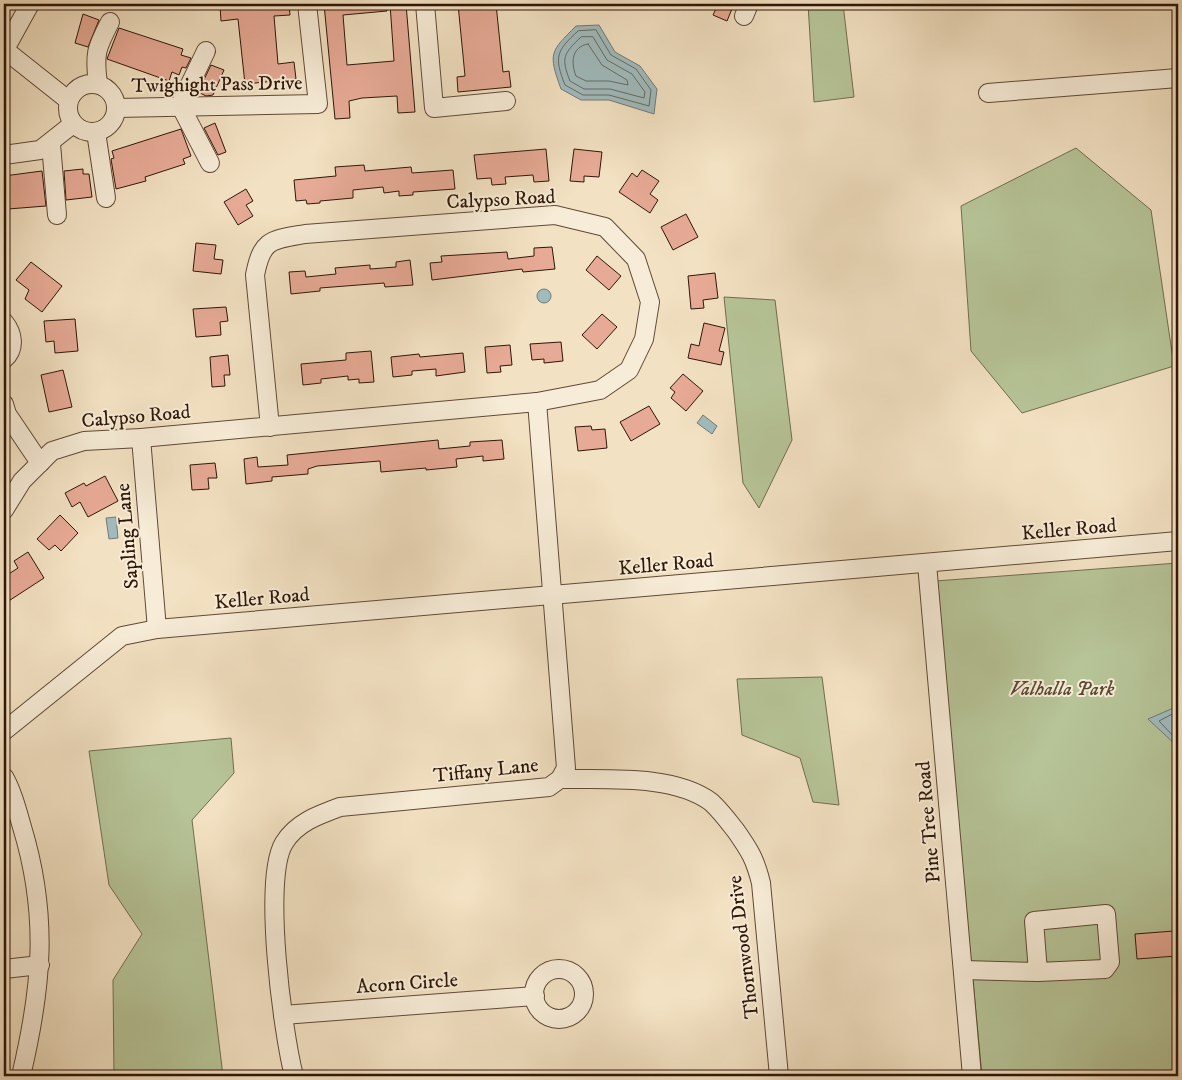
<svg xmlns="http://www.w3.org/2000/svg" width="1182" height="1080" font-family="'IM FELL DW Pica',serif">
<rect width="100%" height="100%" fill="#f2e1c2"/>
<filter id="stains"><feTurbulence type="fractalNoise" baseFrequency=".004" numOctaves="4"/><feColorMatrix values="0 0 0 0 .2 0 0 0 0 .09 0 0 0 0 .02 0 0 0 .5 -.17"/></filter>
<radialGradient id="worn" r=".72"><stop offset=".6" stop-color="#630" stop-opacity="0"/><stop offset="1" stop-color="#630" stop-opacity=".3"/></radialGradient>
<g fill="#b6c497" stroke="#726d4f">
<polygon points="808,4 843,4 854,97 814,102"/>
<polygon points="1076,148 1151,210 1174,366 1022,413 971,351 961,206"/>
<polygon points="724,297 775,300 792,440 759,508 743,483"/>
<polygon points="1178,563 1178,1076 982,1076 935,581"/>
<polygon points="822,677 839,805 813,802 800,758 742,735 737,679"/>
<polygon points="231,738 234,773 192,820 223,1076 114,1076 113,980 142,934 109,885 89,751"/>
</g>
<g fill="#a0bbbe" stroke="#737975">
<path d="M599 25 615 52 640 66 657 89 654 114 609 100H581L561 89C548 53 550 52 576 26Z"/>
<circle cx="544" cy="296" r="7"/>
<polygon points="703,415 717,426 712,434 697,423"/>
<polygon points="116,517 118,538 109,539 106,518"/>
<polygon points="1178,706 1178,747 1148,719"/>
</g>
<g fill="none" stroke-linecap="round" stroke-linejoin="round">
<g stroke="#686862" stroke-width="1">
<path d="M596 30 611 55 636 69 651 90 649 106 609 95H583L565 85C554 57 556 51 578 31Z"/>
<path d="M593 37 607 60 632 74 645 92 644 98 610 89H584L570 81C561 58 563 54 581 37Z"/>
<path d="M588 44 602 65 627 80 628 85 609 81H586L576 76C571 63 571 47 588 44Z"/>
<polyline points="1178,711 1159,721 1178,741"/>
</g>
</g>
<g fill="#e7aa96" stroke="#2f1607">
<polygon points="239,4 289,4 290,15 274,16 278,64 294,62 296,79 245,84 238,19 221,21 220,5"/>
<polygon points="324,4 386,4 387,11 343,15 347,65 394,61 390,4 406,4 415,112 398,113 397,96 362,98 349,101 350,118 335,119"/>
<polygon points="458,4 496,4 503,72 509,71 511,87 458,92 457,77 465,76"/>
<polygon points="718,4 734,4 727,21 713,15"/>
<polygon points="83,14 99,20 88,47 75,43"/>
<polygon points="119,28 183,49 181,55 191,58 186,68 182,67 179,75 172,72 169,81 107,59"/>
<polygon points="211,65 224,70 213,95 206,96 198,92"/>
<polygon points="215,123 226,152 218,155 204,128"/>
<polygon points="181,129 191,156 183,159 185,164 145,177 146,181 116,189 111,159 114,158 112,151"/>
<polygon points="546,149 549,181 534,182 533,175 505,177 506,184 492,185 491,178 477,179 474,155"/>
<polygon points="574,149 602,152 599,177 584,176 584,182 570,181"/>
<polygon points="364,165 365,171 411,167 412,173 453,170 455,189 413,192 413,195 399,196 399,191 384,193 383,187 353,190 353,198 320,201 320,203 307,204 306,200 296,201 294,180 336,176 335,167"/>
<polygon points="83,169 83,174 89,174 92,197 66,200 64,171"/>
<polygon points="642,170 659,181 650,194 658,200 650,213 619,192 632,173 637,177"/>
<polygon points="42,171 46,206 8,209 7,202 4,202 4,176"/>
<polygon points="246,189 253,201 246,205 253,216 238,225 224,202"/>
<polygon points="686,214 698,237 673,250 661,227"/>
<polygon points="196,243 216,245 214,259 223,260 221,274 193,271"/>
<polygon points="552,247 555,269 523,272 522,269 432,280 430,263 442,262 441,256 507,252 508,259 534,256 534,248"/>
<polygon points="597,256 621,276 609,290 586,270"/>
<polygon points="410,260 413,285 385,287 384,283 320,288 320,291 291,294 289,272 305,271 306,277 336,274 335,268 370,265 370,269 396,267 396,262"/>
<polygon points="31,262 62,286 42,312 25,299 29,290 16,280"/>
<polygon points="715,273 718,298 703,300 704,308 691,309 688,276"/>
<polygon points="226,307 228,321 220,322 221,335 196,337 193,309"/>
<polygon points="602,314 617,327 597,349 582,335"/>
<polygon points="75,319 78,351 55,353 54,341 46,342 44,321"/>
<polygon points="704,323 725,328 719,351 724,352 721,365 688,358 691,344 699,346"/>
<polygon points="561,342 563,361 544,363 544,359 532,360 530,344"/>
<polygon points="510,345 512,365 500,366 501,372 487,373 485,347"/>
<polygon points="371,351 374,382 359,383 359,379 348,380 348,376 321,379 321,383 303,385 301,364 346,360 346,353"/>
<polygon points="463,353 465,372 436,376 436,369 412,371 412,375 393,377 391,357 419,354 420,357"/>
<polygon points="228,355 230,375 224,375 225,386 212,387 210,357"/>
<polygon points="63,370 72,407 49,412 41,375"/>
<polygon points="683,374 703,391 686,411 671,398 675,392 670,388"/>
<polygon points="649,406 660,424 631,441 620,422"/>
<polygon points="591,426 592,430 605,429 607,448 578,451 575,427"/>
<polygon points="438,440 439,449 470,446 470,442 502,440 504,459 483,461 483,456 456,459 457,467 426,470 426,468 381,472 380,461 317,466 308,469 308,474 272,477 272,481 246,484 244,459 257,457 258,467 288,465 287,455"/>
<polygon points="215,463 217,478 208,478 209,489 192,490 190,465"/>
<polygon points="105,476 118,501 88,517 80,502 72,507 65,493 84,483 86,486"/>
<polygon points="60,515 78,533 61,551 55,545 49,550 37,539"/>
<polygon points="28,552 44,578 4,604 4,577 18,568 14,561"/>
<polygon points="1174,931 1176,956 1137,959 1135,934"/>
</g>
<g fill="none" stroke-linecap="round" stroke-linejoin="round">
<g stroke="#604936" stroke-width="20">
<g id="minor">
<polyline points="425,4 434,108 506,101"/>
<polyline points="744,16 749,4"/>
<polyline points="5,50 68,100"/>
<polyline points="4,51 30,4"/>
<polyline points="206,51 180,105 210,163"/>
<circle cx="92" cy="108" r="24"/>
<path d="M98 84C94 54 96 49 110 22"/>
<polyline points="988,93 1178,78"/>
<polyline points="116,108 318,104 307,4"/>
<polyline points="96,132 106,198"/>
<polyline points="51,144 57,215"/>
<polyline points="4,155 40,150 73,124"/>
<path d="M4 322C13 333 16 349 4 359"/>
<polyline points="4,404 7,414 40,463"/>
<polyline points="141,438 157,629"/>
<path d="M4 510 22 481 52 451 84 441 141 438 537 402 600 390 629 370 644 339 650 302 636 259 605 227 555 215 305 234C271 240 262 239 255 275L270 427"/>
<polyline points="927,564 972,1076"/>
<polyline points="4,731 122,636 157,629 1178,541"/>
<path d="M4 777C13 792 17 810 22 827 49 916 42 987 21 1076"/>
<path d="M560 779C605 780 673 774 711 802 720 810 729 822 736 831 750 851 755 859 761 883L779 1076"/>
<polyline points="4,969 40,965"/>
<circle cx="559" cy="994" r="25"/>
<polyline points="963,970 1038,972 1105,969 1110,962 1106,914 1034,921 1038,972"/>
<polyline points="283,1015 535,996"/>
<path d="M294 1076C283 1034 262 879 284 843 296 823 318 815 340 807L549 787 560 779 566 768 537 402"/>
</g>
</g>
<use href="#minor" stroke="#f7ecd7" stroke-width="18"/>
</g>
<g text-anchor="middle" dominant-baseline="central" stroke-width="4" stroke-linejoin="round" paint-order="stroke">
<g font-size="20" fill="#2f1607" stroke="#f7ecd7">
<text transform="translate(217 85) rotate(-1)">Twighight Pass Drive</text>
<text transform="translate(501 200) rotate(-3)">Calypso Road</text>
<text transform="translate(136 417) rotate(-5)">Calypso Road</text>
<text transform="translate(1069 530) rotate(-5)">Keller Road</text>
<text transform="translate(128 536) rotate(-95)">Sapling Lane</text>
<text transform="translate(666 565) rotate(-5)">Keller Road</text>
<text transform="translate(262 599) rotate(-5)">Keller Road</text>
<text transform="translate(486 771) rotate(-6)">Tiffany Lane</text>
<text transform="translate(929 822) rotate(-95)">Pine Tree Road</text>
<text transform="translate(744 947) rotate(-97)">Thornwood Drive</text>
<text transform="translate(407 984) rotate(-4)">Acorn Circle</text>
</g>
<g font-size="20" font-style="italic" fill="#584a32" stroke="#f7ecd7">
<text x="1062" y="689">Valhalla Park</text>
</g>
</g>
<rect width="1182" height="1080" fill="none" stroke="#f2e1c2" stroke-width="20"/>
<rect x="5" y="5" width="1172" height="1070" fill="none" stroke="#2f1607" stroke-width="2.5"/>
<rect x="10" y="10" width="1162" height="1060" fill="none" stroke="#2f1607"/>
<rect width="100%" height="100%" filter="url(#stains)"/>
<rect width="100%" height="100%" fill="url(#worn)"/>
</svg>
